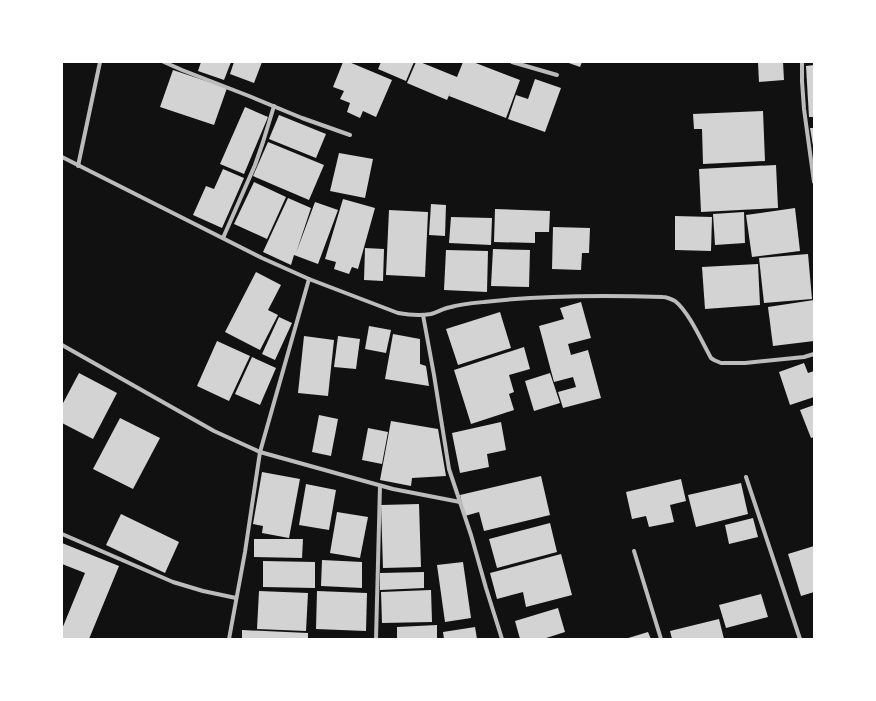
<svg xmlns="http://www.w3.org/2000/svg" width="876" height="701" font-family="Overpass,sans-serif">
<rect width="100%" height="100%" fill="#111"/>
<g fill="#d3d3d3">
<polygon points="201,62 231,62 224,80 198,71"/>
<polygon points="234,62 262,62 254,83 230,74"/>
<polygon points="343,62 349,62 392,80 376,117 363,111 360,118 347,112 350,103 340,99 344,91 333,87"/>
<polygon points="381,62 414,62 406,81 378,69"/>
<polygon points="416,62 420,62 457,77 463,62 473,62 520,80 506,118 449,96 451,91 447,100 407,83"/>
<polygon points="566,62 582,62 580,67"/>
<polygon points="768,62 783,62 784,80 759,82 758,63"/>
<polygon points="814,65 814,117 809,117 806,66"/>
<polygon points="173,70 227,88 214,125 160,107"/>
<polygon points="535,79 561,88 545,132 508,119 516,95 528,99"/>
<polygon points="245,107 268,117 244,174 220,164"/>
<polygon points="763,111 765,161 703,164 702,129 694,129 693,114"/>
<polygon points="279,115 326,134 316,158 269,139"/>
<polygon points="810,128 814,128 814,146 813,146"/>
<polygon points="268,142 324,165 309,200 253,176"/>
<polygon points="339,153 373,159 365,198 330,191"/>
<polygon points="776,165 778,208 701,212 699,169"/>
<polygon points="223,169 244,178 222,228 193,215 206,186 214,189"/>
<polygon points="254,182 286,197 267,239 234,224"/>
<polygon points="288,198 311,208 296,253 315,202 338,210 318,264 294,255 291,265 263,252"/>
<polygon points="343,199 375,208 358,269 352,267 349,274 334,269 336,262 325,259"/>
<polygon points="431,204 446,205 445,236 429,235"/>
<polygon points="795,208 800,251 752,257 746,215"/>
<polygon points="495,209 550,211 549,232 535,232 535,243 494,242"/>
<polygon points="389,210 428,212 425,277 386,275"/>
<polygon points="744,212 745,243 715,245 713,214"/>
<polygon points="675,216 712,217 711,251 675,250"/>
<polygon points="451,217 492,218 491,245 449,243"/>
<polygon points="553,227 590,228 589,253 582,253 581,270 552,269"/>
<polygon points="365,248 384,249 383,281 364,280"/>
<polygon points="493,249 530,250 529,287 491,286"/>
<polygon points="446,250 488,251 487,292 444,290"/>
<polygon points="808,254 812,299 764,303 759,258"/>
<polygon points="758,264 760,305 705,309 702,267"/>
<polygon points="256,272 281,285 268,310 278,315 260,350 225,332"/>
<polygon points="814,300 814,341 773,346 768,307"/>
<polygon points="581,302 591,338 568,344 571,355 588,350 601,398 563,408 558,392 576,387 573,377 554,382 539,326 564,319 560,308"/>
<polygon points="500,312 511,348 458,365 446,329"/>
<polygon points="279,317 292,323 275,360 262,354"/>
<polygon points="369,326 391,330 386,353 365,349"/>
<polygon points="393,334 420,339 420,364 426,366 429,386 385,379"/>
<polygon points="304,336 334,340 328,396 298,393"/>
<polygon points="338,336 360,339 356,369 334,367"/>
<polygon points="217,341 250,356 229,401 197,386"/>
<polygon points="524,347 530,369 509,375 514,392 509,394 514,410 471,424 454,370"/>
<polygon points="252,357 276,368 260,405 235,394"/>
<polygon points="804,363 808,373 814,371 814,397 790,405 779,372"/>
<polygon points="79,373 117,393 93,439 62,423 62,405"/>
<polygon points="550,373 560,403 534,411 525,381"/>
<polygon points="814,405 814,437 811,438 800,410"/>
<polygon points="319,415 338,419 331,456 312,452"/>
<polygon points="120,418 160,438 133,489 93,469"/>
<polygon points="391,421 438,429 446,476 412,478 411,486 380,480"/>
<polygon points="501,422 506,450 487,454 489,467 460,473 452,433"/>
<polygon points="368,428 388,432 382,464 362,460"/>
<polygon points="262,472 300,479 289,538 262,533 263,526 253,524"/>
<polygon points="541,476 550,515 484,531 479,512 465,516 460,495"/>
<polygon points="681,479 686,501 670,505 674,522 649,527 646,516 632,519 626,492"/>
<polygon points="741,483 748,514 696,527 688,495"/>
<polygon points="306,484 336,490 329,530 299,525"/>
<polygon points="419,504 421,567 383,568 381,505"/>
<polygon points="337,512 368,517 360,558 330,553"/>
<polygon points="121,514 179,542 165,573 106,545"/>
<polygon points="753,518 758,537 729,544 725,525"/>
<polygon points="550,523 557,552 497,568 489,539"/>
<polygon points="254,539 303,539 302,558 254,557"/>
<polygon points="62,543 119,566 89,639 62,639 62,629 85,573 62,564"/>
<polygon points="814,546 814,592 801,596 788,554"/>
<polygon points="561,554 572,595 526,607 523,592 497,599 490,573"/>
<polygon points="322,560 362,562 362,588 321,586"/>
<polygon points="263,561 315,562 315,588 263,587"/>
<polygon points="463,562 471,618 445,622 437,565"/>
<polygon points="424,572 424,588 380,590 380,573"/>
<polygon points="431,590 432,622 382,623 381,592"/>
<polygon points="259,591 308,593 306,631 257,629"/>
<polygon points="317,591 367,593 366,631 316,629"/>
<polygon points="761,594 768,617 726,628 719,605"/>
<polygon points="558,608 565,632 543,639 520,639 515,621"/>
<polygon points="719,619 724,639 672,639 670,631"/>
<polygon points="437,625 437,639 397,639 397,627"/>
<polygon points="475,627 477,639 444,639 443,632"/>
<polygon points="242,630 308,633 308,639 242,639"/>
<polygon points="648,632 651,639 625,639"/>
</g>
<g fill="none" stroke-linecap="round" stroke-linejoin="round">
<g stroke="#bcbcbc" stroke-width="4">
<polyline points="164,62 182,70 249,96 302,118 350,135"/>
<polyline points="512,62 557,75"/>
<polyline points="802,62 802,81 804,109 814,182"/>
<path d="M62 157 262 258 309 279 398 313C409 315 420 316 431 314 438 312 444 308 451 307 461 304 473 303 484 302 543 295 604 295 663 297 667 297 671 299 675 301 689 312 702 342 711 358L714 360 721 363H745L804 357 814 354"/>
<polyline points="78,166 100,62"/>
<polyline points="223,238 255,165 263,142 274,106"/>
<polyline points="423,315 434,375 449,469 471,535 486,588 502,639"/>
<polyline points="62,345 214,431 260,452 393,489 460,502"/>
<polyline points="746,477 800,639"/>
<polyline points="62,534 173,582 203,591 236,598"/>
<polyline points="634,551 661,639"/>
<polyline points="229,639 245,552 260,452 309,279"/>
<polyline points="376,639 380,486"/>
</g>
</g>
<rect width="876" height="701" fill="none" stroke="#ffffff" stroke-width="126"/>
</svg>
